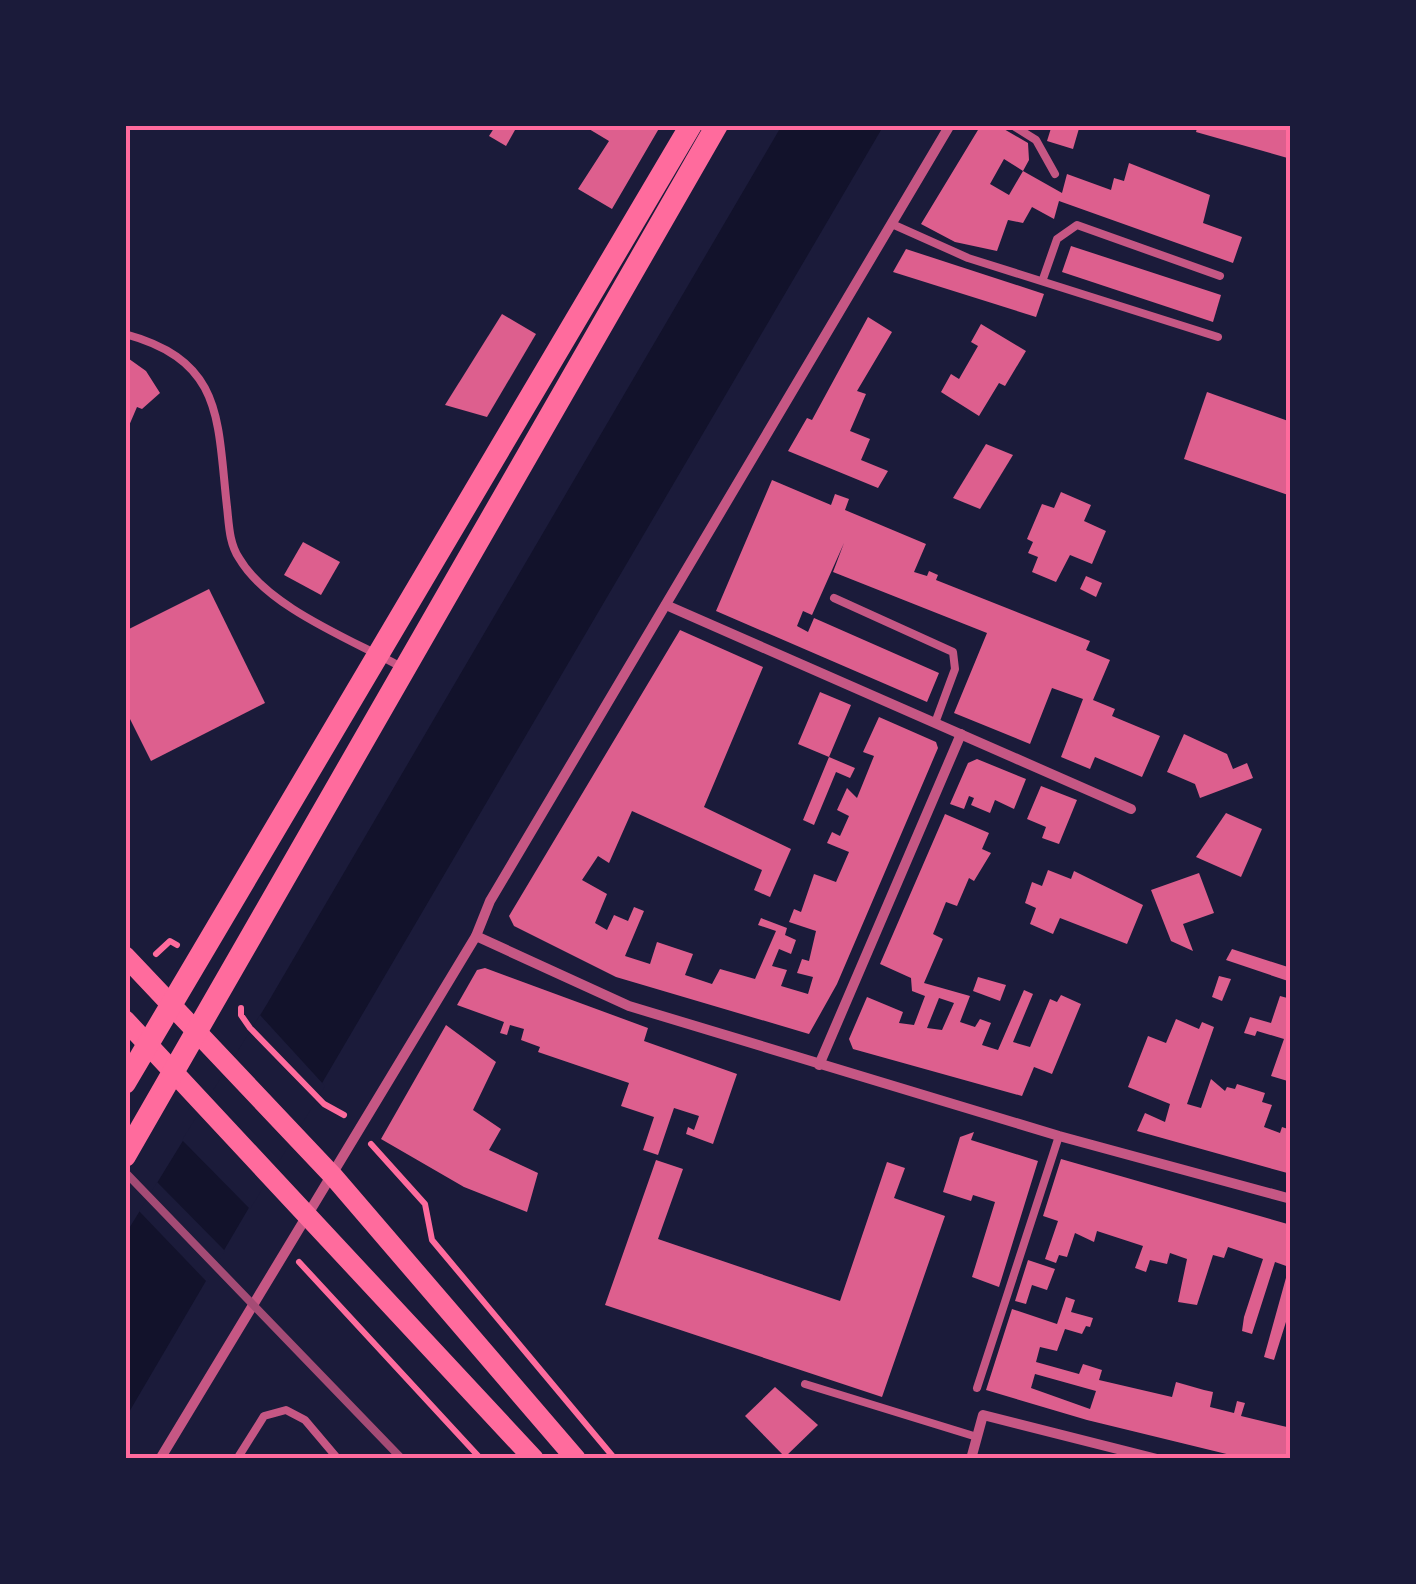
<svg xmlns="http://www.w3.org/2000/svg" width="1416" height="1584" font-family="Figtree,sans-serif">
<rect width="100%" height="100%" fill="#1b1b3a"/>
<polygon fill="#12122b" points="782,125 884,125 125,1419 125,1235 267,1004"/>
<g fill="#1b1b3a">
<polygon points="260,1015 325,1086 250,1209 182,1140"/>
<polygon points="157,1182 225,1251 207,1282 139,1211"/>
</g>
<g fill="#dd5f8e" fill-rule="evenodd">
<polygon points="496,125 515,130 506,146 489,136"/>
<polygon points="591,125 661,125 612,209 578,189 609,141 589,129"/>
<path d="M981 125H997L1028 143 1029 160 1023 171 1062 193 1067 174 1111 190 1114 178 1124 181 1129 163 1210 195 1203 223 1242 237 1233 263 1059 201 1054 219 1032 207 1023 223 1008 220 997 251 955 242 921 224ZM1004 159 1023 171 1009 195 990 184Z"/>
<polygon points="1052,125 1080,125 1073,149 1047,141"/>
<polygon points="1198,125 1291,125 1291,159 1196,132"/>
<polygon points="1071,246 1221,295 1213,322 1062,272"/>
<polygon points="906,249 1044,294 1036,317 893,272"/>
<polygon points="502,314 536,334 487,417 445,405"/>
<polygon points="868,317 892,332 857,391 866,394 850,431 870,439 861,460 888,471 878,488 788,451 807,418 812,420"/>
<polygon points="981,324 1026,351 1005,386 999,383 979,416 941,392 951,374 959,379 978,346 971,342"/>
<polygon points="125,356 146,371 160,393 142,409 137,407 125,435"/>
<polygon points="1207,392 1291,422 1291,496 1184,459"/>
<polygon points="986,444 1013,455 980,509 953,498"/>
<polygon points="772,480 831,505 835,494 849,499 845,510 926,544 914,572 927,576 929,571 938,575 936,580 1090,641 1086,650 1110,660 1093,700 1115,709 1112,716 1160,736 1142,777 1095,757 1090,769 1061,757 1083,699 1052,688 1030,744 954,713 987,633 833,572 844,543 812,615 803,611 797,626 808,632 814,618 939,673 927,702 716,611"/>
<polygon points="1061,492 1091,505 1084,521 1106,531 1092,564 1070,555 1056,582 1032,572 1038,557 1028,553 1033,542 1027,539 1042,504 1054,508"/>
<polygon points="303,542 340,562 321,595 284,575"/>
<polygon points="1086,576 1102,583 1096,597 1080,589"/>
<polygon points="209,589 265,703 151,761 125,709 125,631"/>
<polygon points="680,630 763,667 704,807 791,849 770,897 754,890 762,870 632,811 609,863 598,856 582,880 607,894 595,923 607,930 614,915 628,921 634,907 644,911 625,956 650,964 657,942 693,954 685,975 712,984 720,969 755,979 776,931 758,925 761,918 787,928 785,935 796,940 791,954 779,949 772,966 787,970 781,986 808,994 813,977 797,973 802,959 809,961 816,931 789,922 794,909 801,912 814,874 836,882 849,852 827,843 832,832 840,836 849,816 837,810 847,788 857,798 874,756 863,752 879,717 936,742 938,748 837,984 809,1034 616,977 514,926 509,916"/>
<polygon points="820,692 851,705 829,757 855,768 850,778 836,772 814,825 803,820 829,757 798,744"/>
<polygon points="1184,734 1227,754 1233,769 1247,763 1253,778 1200,798 1195,784 1167,772"/>
<polygon points="977,759 1026,779 1014,809 995,800 990,813 971,805 974,798 969,796 964,809 950,804 968,763"/>
<polygon points="1041,786 1077,800 1059,844 1042,838 1046,827 1027,819"/>
<polygon points="1226,813 1262,829 1241,877 1196,857"/>
<path d="M945 814 989 833 982 849 991 853 974 881 969 878 957 906 946 902 933 934 943 939 924 983 970 996 960 1022 975 1027 980 1019 991 1023 982 1045 998 1050 1024 990 1033 994 1013 1042 1030 1047 1050 999 1057 1002 1061 995 1081 1004 1052 1074 1034 1067 1022 1096 853 1049 849 1039 867 997 903 1012 899 1023 914 1025 925 996 912 991 911 978 880 964ZM939 998 954 1003 942 1030 927 1028Z"/>
<polygon points="1048,870 1071,879 1074,871 1143,905 1127,944 1060,918 1053,934 1030,924 1036,908 1025,903 1032,882 1042,886"/>
<polygon points="1199,873 1214,913 1183,924 1193,951 1171,941 1151,890"/>
<polygon points="1232,949 1291,968 1291,982 1226,960"/>
<polygon points="485,968 648,1028 644,1041 737,1074 713,1144 686,1134 688,1127 694,1130 699,1116 674,1108 658,1155 643,1150 654,1117 621,1106 629,1083 538,1052 540,1047 521,1040 524,1029 510,1025 507,1035 500,1033 504,1022 457,1005 477,970"/>
<polygon points="1219,976 1231,979 1222,1001 1212,997"/>
<polygon points="978,977 1006,985 1000,1001 973,991"/>
<polygon points="1280,996 1291,999 1291,1082 1271,1076 1284,1039 1257,1031 1255,1036 1244,1033 1250,1017 1271,1023"/>
<polygon points="1176,1019 1199,1029 1202,1022 1214,1027 1187,1104 1201,1108 1211,1079 1225,1091 1227,1087 1235,1089 1237,1084 1265,1093 1262,1102 1272,1105 1264,1127 1280,1133 1282,1127 1291,1130 1291,1174 1137,1131 1145,1113 1165,1122 1170,1104 1128,1087 1148,1036 1166,1043"/>
<polygon points="446,1025 496,1062 473,1110 501,1129 489,1150 538,1173 527,1212 464,1187 381,1139"/>
<polygon points="974,1132 971,1140 1038,1161 999,1287 972,1277 995,1202 973,1195 971,1201 943,1192 960,1137"/>
<polygon points="1061,1159 1291,1225 1291,1306 1274,1360 1264,1357 1289,1267 1275,1262 1252,1334 1242,1331 1244,1317 1263,1259 1228,1247 1224,1258 1213,1255 1197,1305 1178,1302 1187,1259 1170,1253 1167,1264 1150,1260 1146,1272 1135,1268 1143,1246 1097,1231 1094,1242 1075,1233 1067,1257 1059,1255 1056,1263 1045,1259 1058,1221 1043,1216"/>
<polygon points="656,1160 683,1169 658,1239 840,1301 887,1162 905,1168 894,1198 945,1216 882,1397 605,1305"/>
<polygon points="1028,1260 1055,1269 1047,1290 1032,1285 1026,1304 1015,1301"/>
<path d="M1066 1297 1075 1300 1071 1312 1093 1318 1090 1327 1086 1326 1082 1334 1065 1329 1057 1351 1040 1347 1036 1362 1079 1374 1083 1364 1102 1370 1099 1380 1172 1397 1176 1382 1204 1390 1213 1392 1210 1407 1234 1413 1237 1401 1245 1403 1241 1416 1291 1428V1459H1247L1087 1420 986 1390 1012 1309 1057 1324ZM1035 1374 1096 1391 1090 1409 1031 1388Z"/>
<polygon points="775,1387 818,1425 785,1457 745,1416"/>
</g>
<g fill="none" stroke-linecap="round" stroke-linejoin="round">
<g stroke="#ff6b9d" stroke-width="6">
<polyline points="156,954 170,941 177,945"/>
<polyline points="241,1008 241,1015 250,1028 324,1104 344,1115"/>
<polyline points="371,1144 425,1204 432,1240 615,1459"/>
<polyline points="299,1262 481,1459"/>
</g>
<g stroke="#c65784" stroke-width="8">
<polyline points="1012,125 1036,140 1055,174"/>
<polyline points="892,224 968,258 1218,337"/>
<polyline points="1043,279 1057,239 1077,225 1220,276"/>
<path d="M125 334C224 361 217 419 227 507 229 524 229 543 239 558 268 608 353 640 403 668"/>
<polyline points="834,598 953,652 955,669 935,723"/>
<polyline points="805,1384 977,1437"/>
<polyline points="977,1388 1059,1136"/>
<polyline points="237,1459 264,1416 286,1410 305,1420 338,1459"/>
</g>
<g stroke="#c65784" stroke-width="10">
<polyline points="666,605 1131,809"/>
<polyline points="476,936 629,1006 1059,1136 1291,1199"/>
<polyline points="819,1065 961,734"/>
<polyline points="160,1459 476,936 490,901 950,125"/>
<polyline points="971,1459 983,1415 1157,1459"/>
</g>
<g stroke="#ff6b9d" stroke-width="20">
<polyline points="125,956 333,1176 576,1459"/>
<polyline points="125,1020 534,1459"/>
</g>
<g stroke="#ff6b9d" stroke-width="22">
<polyline points="125,1083 691,125"/>
<polyline points="125,1156 717,125"/>
</g>
<polyline stroke="#a44b75" stroke-width="8" points="125,1172 402,1459"/>
</g>
<rect width="1416" height="1584" fill="none" stroke="#1b1b3a" stroke-width="255"/>
<rect x="128" y="128" width="1160" height="1328" fill="none" stroke="#ff6b9d" stroke-width="4"/>
</svg>
